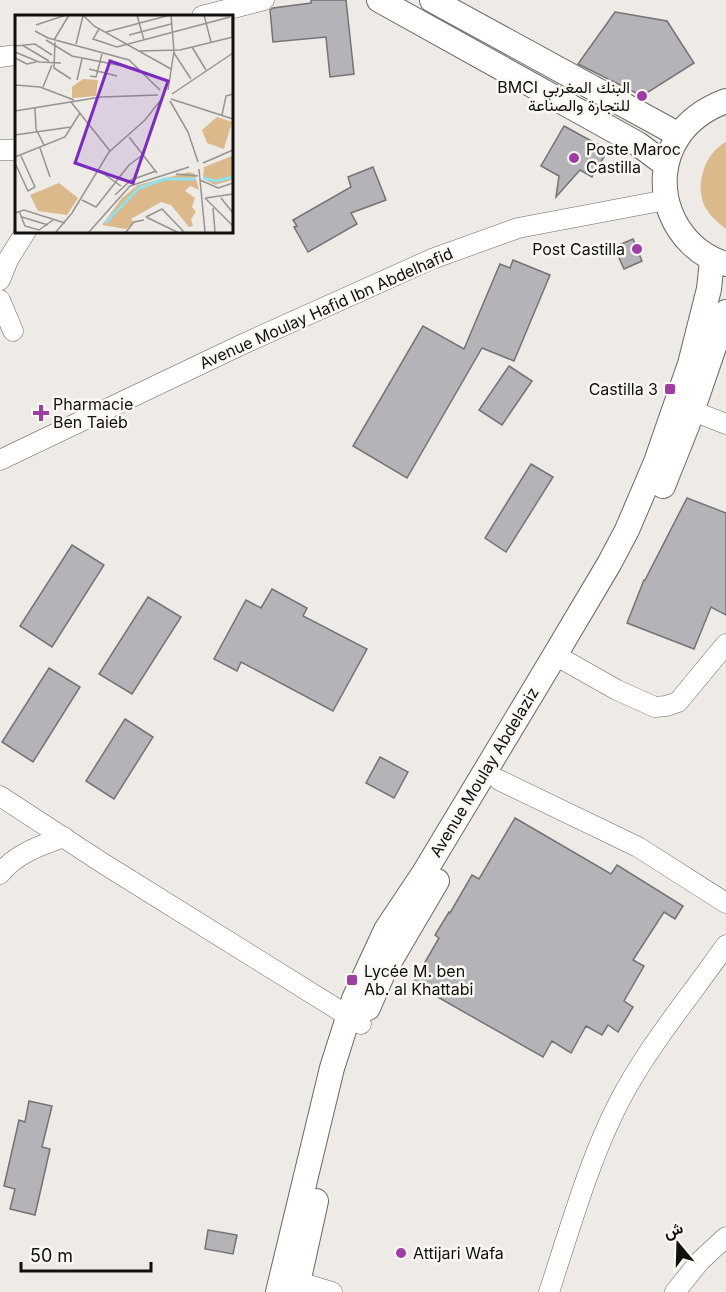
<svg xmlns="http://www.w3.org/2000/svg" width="726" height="1292" font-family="Inter,Vazirmatn,sans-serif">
<rect width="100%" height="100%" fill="#eeebe6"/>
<path fill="#dbb98b" d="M726 142V229C717 222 709 215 704 205 695 183 705 153 726 142Z"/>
<g fill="#b5b3b7" stroke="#757277" stroke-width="1.5">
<polygon points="311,0 346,0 354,74 330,77 326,37 273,42 270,10 273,8 311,3"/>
<polygon points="615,12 667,21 694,63 642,96 578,64"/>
<polygon points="564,126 608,150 592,177 580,170 556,197 559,176 541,166"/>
<polygon points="373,167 386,200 351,213 357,224 308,252 294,227 297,226 293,220 351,187 348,177"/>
<polygon points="633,239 642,261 624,269 614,247"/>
<polygon points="513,260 550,275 514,361 482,348 407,478 353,446 423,326 464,349 500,264 510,268"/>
<polygon points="509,366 532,381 502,425 479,410"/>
<polygon points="531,464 553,477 506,552 485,538"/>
<polygon points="687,498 726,513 726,615 711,607 694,649 627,623 644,580 645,580"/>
<polygon points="72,545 104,565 52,647 20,626"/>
<polygon points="272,589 307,608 303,616 367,649 333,711 241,662 237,671 214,659 246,600 261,608"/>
<polygon points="148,597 181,617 132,694 99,674"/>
<polygon points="49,668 80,687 33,762 2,742"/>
<polygon points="125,719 153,737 114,799 86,781"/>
<polygon points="380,757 408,772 394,798 366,783"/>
<polygon points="515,818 611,874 617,865 683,906 675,919 664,912 633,960 644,966 624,1001 633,1007 618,1032 608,1025 602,1035 586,1026 571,1053 552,1041 543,1057 413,983 439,938 435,935 449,912 450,913 472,875 479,879"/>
<polygon points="29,1101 52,1106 42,1147 50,1149 35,1215 10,1209 15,1189 4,1186 19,1120 25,1122"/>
<polygon points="208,1230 237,1235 233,1254 205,1249"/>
</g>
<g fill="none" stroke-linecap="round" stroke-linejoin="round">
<g stroke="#6a6764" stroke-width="21">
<g id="minor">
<polyline points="202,16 264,0"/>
<polyline points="0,57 16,55"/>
<polyline points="0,150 16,150"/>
<polyline points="0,280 8,260 26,231"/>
<polyline points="0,300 13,331"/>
<polyline points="693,411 726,424"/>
<polyline points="0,460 243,344 432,259 518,228 666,200"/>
<polyline points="555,655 617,690 655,707 666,706 678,702 726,644"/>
<polyline points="499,780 638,847 726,903"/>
<polyline points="0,796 104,864 361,1024"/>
<path d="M0 874C15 854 41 845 64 837"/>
<polyline points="283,1281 299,1282 332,1292"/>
<path d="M549 1292C570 1229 588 1163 618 1104 647 1047 690 997 726 945"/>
<polyline points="675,1292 700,1261 726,1237"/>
</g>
</g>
<g stroke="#6a6764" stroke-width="26">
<g id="major">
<polyline points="379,0 638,144 666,165"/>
<polyline points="432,0 679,135"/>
<path d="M726 264C673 249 647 184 678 137 689 120 707 108 726 101"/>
<polyline points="663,486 687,426 726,312"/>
<polyline points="368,1008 383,973 437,881"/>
<polyline points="278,1292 332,1068 354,999 386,930 424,873 555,655 609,564 627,530 656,462 690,364 709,289 712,260"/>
<polyline points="296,1292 316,1201"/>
</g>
</g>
<use href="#minor" stroke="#fff" stroke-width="20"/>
<use href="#major" stroke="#fff" stroke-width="24"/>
</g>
<g fill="#9e3ea5" stroke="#fbf8f4" stroke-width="2">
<circle cx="642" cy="96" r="6"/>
<circle cx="574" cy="158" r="6"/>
<circle cx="637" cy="249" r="6"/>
<rect x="664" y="383" width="12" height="12" rx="3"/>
<path d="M38 404h6v6h6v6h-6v6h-6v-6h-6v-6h6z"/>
<rect x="346" y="974" width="12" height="12" rx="3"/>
<circle cx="401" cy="1253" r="6"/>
</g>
<g text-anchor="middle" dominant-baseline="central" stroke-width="5" stroke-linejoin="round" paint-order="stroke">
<g font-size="16" fill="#11100e" stroke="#fbf8f4" text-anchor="start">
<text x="630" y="87" text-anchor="end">BMCI البنك المغربي<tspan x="630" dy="18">للتجارة والصناعة</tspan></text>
<text x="586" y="149">Poste Maroc<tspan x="586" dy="18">Castilla</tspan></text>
<text x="625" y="249" text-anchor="end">Post Castilla</text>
<text x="658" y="389" text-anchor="end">Castilla 3</text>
<text x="53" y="404">Pharmacie<tspan x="53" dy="18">Ben Taieb</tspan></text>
<text x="364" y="971">Lycée M. ben<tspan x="364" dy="18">Ab. al Khattabi</tspan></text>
<text x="413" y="1253">Attijari Wafa</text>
</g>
<g font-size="16" fill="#11100e" stroke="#fbf8f4">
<text transform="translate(326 308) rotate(-24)">Avenue Moulay Hafid Ibn Abdelhafid</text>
<text transform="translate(484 772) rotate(-59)">Avenue Moulay Abdelaziz</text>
</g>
</g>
<g transform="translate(15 15)">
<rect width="218" height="218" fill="#eeebe6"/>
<path d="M68 64 83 65 81 81 57 83V72ZM202 102 217 107 209 134 192 128 187 115ZM217 141V165L200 170 188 164 189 152ZM174 157 180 159 184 175 175 171 170 176 180 183 177 192 181 197 176 204 178 211 174 212 156 190 146 187 116 204 119 208 111 214 87 210 107 183 123 170ZM44 168 63 183 52 200 23 196 15 180Z" fill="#dbb98b"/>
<path fill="none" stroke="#91e1ea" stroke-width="3" d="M189 163 201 166 218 162M90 208 124 173 150 164H181"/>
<path fill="none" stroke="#969390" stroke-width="1.5" d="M68 0 79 11 156 54M122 0 129 25M189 0 196 27M21 10 51 0M84 14 78 24 102 32 215 2M20 16 33 23 114 45 145 75M91 17 155 0M114 20 156 9M217 21V2M31 25 57 41 123 54M39 25 54 0M40 27 39 53 56 64M61 29 68 1M7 30 34 46M0 31 20 29 37 40M177 32 191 55M123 36 165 35 218 22M0 37 24 47 46 48M159 38 176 64M0 43 12 49 21 47M74 54 102 61M75 61 81 62 87 39M62 65 67 44M0 70 25 72 59 85M28 72 37 50M153 75 159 36 156 0M157 79 218 38M156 84 218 104M155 86 173 117 183 147M56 87 95 136M20 93 21 114 29 130M0 96 86 82 143 80M207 100 211 81 218 79M0 120 56 112M114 122 142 158M25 133 35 162M0 142 50 122 65 98M0 148 13 176 20 172 6 141M188 148 218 135M184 154 190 217M83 155 106 171M161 159 183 161M185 165 203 173 218 168M100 180 116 165 141 156M190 183 218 211M191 183 218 179M206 183 218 198M67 185 81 192 114 150 129 139M198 193 200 217M4 196 10 211 24 215 38 205M0 198 9 195 50 208M7 202 33 210M131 202 147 194 169 217M131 202 162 217M41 217 57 198 94 137 130 105 145 86M74 217 115 171 174 152M111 217 119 207 129 205"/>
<path fill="#7b2cbf" fill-opacity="0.15" stroke="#7b2cbf" stroke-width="3" d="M95 46 153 66 118 168 60 148Z"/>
<rect width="218" height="218" fill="none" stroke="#11100e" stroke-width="3"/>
</g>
<g transform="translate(678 1244) rotate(341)" stroke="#fbf8f4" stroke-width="4.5" paint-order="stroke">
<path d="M0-4.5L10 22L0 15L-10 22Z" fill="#11100e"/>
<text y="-9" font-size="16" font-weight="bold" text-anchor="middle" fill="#11100e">ش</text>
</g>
<path d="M21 1262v9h130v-9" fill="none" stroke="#11100e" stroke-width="3"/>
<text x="30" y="1262" font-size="18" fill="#11100e" stroke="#fbf8f4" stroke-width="4.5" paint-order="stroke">50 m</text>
</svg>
